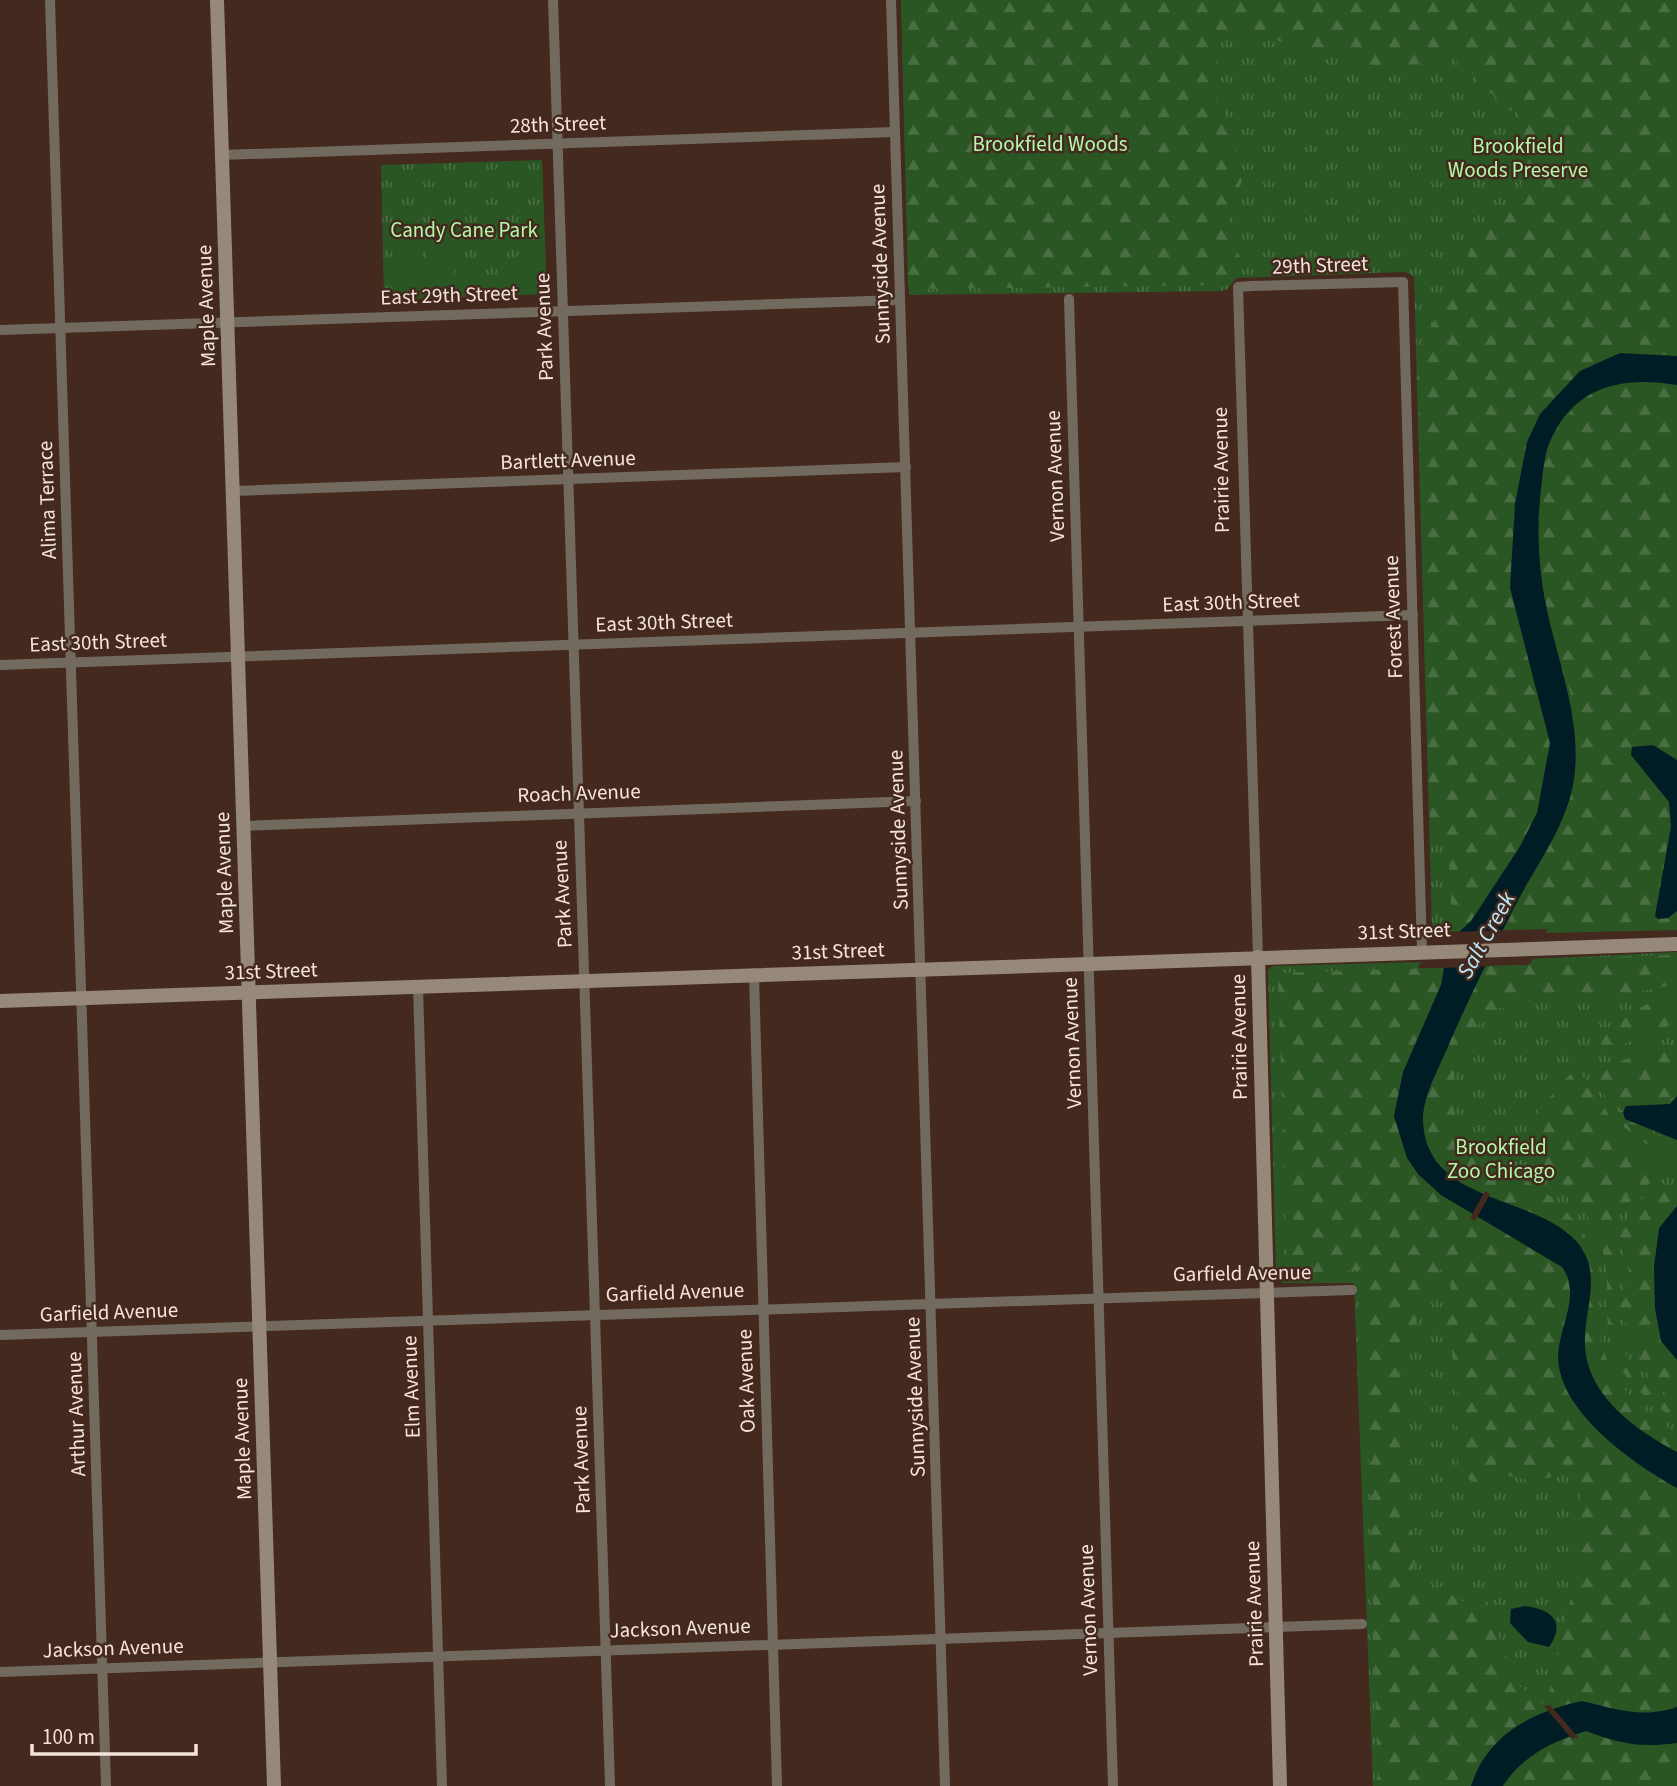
<svg xmlns="http://www.w3.org/2000/svg" width="1677" height="1786" font-family="'Source Sans 3',sans-serif">
<defs>
<pattern id="grass-tufts" width="24" height="20" patternUnits="userSpaceOnUse" patternTransform="scale(1.75)"><rect width="24" height="20" fill="#2a5624"/><path d="M3 7l-1-3M5 7V3M7 7l1-3M15 17l-1-3M17 17v-4M19 17l1-3" fill="none" stroke="#4a6e43"/></pattern>
<pattern id="forest-firs" width="22" height="20" patternUnits="userSpaceOnUse" patternTransform="scale(1.75)"><rect width="22" height="20" fill="#2a5624"/><path d="M5 1l3.5 6h-7zM16 11l3.5 6h-7z" fill="#4a6e43"/></pattern>
<pattern id="wetland-marsh" width="20" height="14" patternUnits="userSpaceOnUse" patternTransform="scale(1.75)"><rect width="20" height="14" fill="#2a5624"/><path d="M1 5h8M5 5V1M11 12h8M15 12V8" fill="none" stroke="#4a6e43"/></pattern>
</defs>
<rect width="100%" height="100%" fill="#43291e"/>
<g fill="url(#grass-tufts)">
<polygon points="901,0 1677,0 1677,930 1546,933 1548,929 1437,932 1435,935 1432,929 1414,277 1406,272 1236,278 1228,289 1221,291 909,295"/>
<polygon points="542,160 547,294 384,300 381,165"/>
<polygon points="1677,952 1677,1786 1373,1786 1354,1283 1281,1283 1276,1275 1268,971 1272,966 1421,962 1418,968 1444,968 1474,986 1486,966 1529,965 1533,959"/>
</g>
<g fill="url(#forest-firs)" fill-rule="evenodd">
<path d="M901 0H1677V356L1620 353 1527 442 1515 504 1510 588 1550 743C1548 765 1545 791 1537 813 1523 852 1493 887 1471 921L1460 930 1451 924C1450 884 1456 857 1430 824L1417 372 1424 365 1422 352 1427 346 1429 329 1446 302 1453 282 1463 274 1472 242 1518 193 1526 169 1506 168 1498 163 1496 152 1505 139 1521 143 1525 141 1518 113 1500 106 1493 94 1481 89 1474 75 1458 64 1456 54C1434 42 1438 59 1421 63 1413 65 1377 67 1369 66L1361 55 1350 49 1301 47 1276 40 1259 41 1222 34 1219 38 1220 54 1213 75 1214 93 1236 139V166L1242 180 1236 200 1239 208 1228 222 1229 236 1242 261 1234 268 1236 278 1229 285 912 289 908 286Z"/>
<polygon points="1622,384 1677,385 1677,760 1653,745 1631,754 1669,802 1671,827 1662,868 1668,918 1677,911 1677,924 1555,928 1507,924 1547,850 1569,802 1575,777 1571,695 1552,632 1540,573 1539,506 1544,464 1552,437 1575,406 1590,392"/>
<path d="M1677 955V984L1628 994 1549 996 1489 1011 1468 1038 1454 1074 1451 1101 1457 1122 1474 1147 1553 1198 1581 1228 1595 1256 1598 1331 1608 1364 1632 1400 1677 1435V1452C1637 1431 1584 1395 1584 1344 1584 1311 1600 1281 1583 1249 1571 1226 1534 1215 1511 1206 1472 1192 1422 1168 1423 1119 1424 1095 1438 1070 1447 1048 1459 1021 1470 992 1486 966L1529 965 1533 959Z"/>
<path d="M1444 968 1441 985 1415 1040 1394 1116 1407 1158 1441 1195 1562 1267C1581 1294 1559 1326 1559 1356 1558 1412 1634 1464 1677 1488V1707C1655 1715 1631 1716 1608 1709 1603 1708 1598 1704 1593 1704 1541 1699 1487 1737 1471 1786H1378L1364 1270 1287 1273 1278 973ZM1441 1269 1450 1272 1451 1300 1445 1335 1455 1359 1457 1392 1455 1451 1461 1472 1471 1481 1482 1483 1500 1474 1533 1481 1570 1473 1579 1475 1581 1485 1571 1597 1547 1702 1543 1705 1514 1681 1487 1601 1472 1608 1441 1587 1416 1592 1410 1588 1416 1554 1405 1496V1389L1394 1358 1410 1339 1420 1307Z"/>
<path d="M1677 993V1022L1600 1054 1596 1047C1617 1018 1643 1003 1677 993Z"/>
<polygon points="1653,1049 1677,1050 1677,1092 1673,1099 1655,1104 1620,1105 1617,1115 1623,1122 1677,1142 1677,1171 1664,1157 1624,1127 1593,1076 1598,1070"/>
<path d="M1577 1067 1625 1139 1651 1158 1659 1177C1639 1191 1612 1213 1614 1240 1614 1251 1621 1260 1619 1272 1618 1281 1614 1289 1613 1298 1609 1344 1642 1385 1677 1411V1421C1653 1403 1626 1385 1615 1356 1598 1314 1618 1270 1593 1225 1577 1196 1541 1184 1524 1157 1523 1122 1555 1091 1577 1067Z"/>
<polygon points="1662,1185 1677,1185 1677,1206 1670,1212 1654,1267 1661,1341 1677,1360 1677,1405 1652,1381 1637,1358 1630,1331 1620,1314 1619,1302 1629,1273 1628,1261 1619,1238 1621,1227 1644,1196"/>
<path d="M1586 1731C1621 1744 1639 1748 1677 1743V1786H1503C1522 1756 1553 1741 1586 1731Z"/>
</g>
<path fill="url(#wetland-marsh)" d="M1677 1092V1142L1623 1122 1617 1109 1625 1102C1643 1102 1667 1110 1677 1092Z"/>
<g fill="#2a5624">
<polygon points="452,233 455,292 428,293 426,234"/>
<polygon points="422,234 424,293 397,294 395,235"/>
<path d="M528 251H540L541 281 534 288 502 289C503 269 508 257 528 251Z"/>
</g>
<g fill="#001d26">
<path d="M1620 353 1677 356V385C1624 376 1577 385 1552 437 1544 452 1543 472 1541 489 1535 537 1540 588 1553 635 1565 682 1581 730 1574 779 1567 826 1536 865 1515 906 1491 953 1467 1002 1446 1051 1437 1072 1423 1097 1423 1120 1425 1204 1535 1194 1577 1242 1604 1273 1583 1311 1585 1345 1587 1396 1636 1430 1677 1452V1488C1634 1464 1558 1412 1558 1356 1559 1326 1582 1294 1562 1267L1441 1195 1418 1174 1407 1158 1394 1116 1403 1072 1441 985 1444 968 1459 932 1471 921 1519 848 1537 813 1550 743 1510 588 1515 504 1527 442 1540 414 1580 371Z"/>
<polygon points="1653,745 1677,760 1677,911 1668,918 1658,919 1655,916 1671,827 1669,802 1631,755 1632,747"/>
<polygon points="1677,1096 1677,1140 1625,1119 1623,1112 1626,1106 1670,1104"/>
<polygon points="1677,1206 1677,1360 1661,1341 1655,1308 1654,1267 1659,1228"/>
<path d="M1525 1606C1550 1609 1567 1621 1549 1647L1528 1642 1510 1623 1511 1609Z"/>
<path d="M1582 1701C1616 1709 1642 1719 1677 1707V1743C1639 1748 1621 1744 1586 1731 1553 1741 1522 1756 1503 1786H1471C1488 1734 1532 1712 1582 1701Z"/>
</g>
<g fill="#43291e">
<polygon points="1509,930 1490,966 1440,968 1455,932"/>
<polygon points="1485,1191 1490,1194 1475,1221 1470,1218"/>
<polygon points="1550,1705 1578,1737 1572,1739 1544,1706"/>
</g>
<g fill="none" stroke-linecap="round" stroke-linejoin="round">
<g stroke="#736a5f" stroke-width="10">
<polyline points="50,0 106,1786"/>
<polyline points="553,0 610,1786"/>
<polyline points="891,0 945,1786"/>
<polyline points="222,155 895,132"/>
<polyline points="1069,299 1113,1786"/>
<polyline points="0,330 900,300"/>
<polyline points="233,491 906,467"/>
<polyline points="0,665 1413,615"/>
<polyline points="243,826 916,801"/>
<polyline points="1258,957 1238,287 1252,286 1403,282 1422,951"/>
<polyline points="754,975 777,1786"/>
<polyline points="418,987 442,1786"/>
<polyline points="0,1335 1352,1290"/>
<polyline points="0,1672 1362,1624"/>
</g>
<g stroke="#978979" stroke-width="14">
<polyline points="217,0 274,1786"/>
<polyline points="1258,957 1280,1786"/>
<polyline points="0,1001 1677,944"/>
</g>
</g>
<g text-anchor="middle" dominant-baseline="central" stroke-width="5" stroke-linejoin="round" paint-order="stroke">
<g font-size="21" fill="#f5e3dc" stroke="#43291e">
<text transform="translate(558 124) rotate(-2)">28th Street</text>
<text transform="translate(880 264) rotate(-92)">Sunnyside Avenue</text>
<text transform="translate(1320 265) rotate(-2)">29th Street</text>
<text transform="translate(449 295) rotate(-2)">East 29th Street</text>
<text transform="translate(206 306) rotate(-92)">Maple Avenue</text>
<text transform="translate(544 327) rotate(-92)">Park Avenue</text>
<text transform="translate(568 460) rotate(-2)">Bartlett Avenue</text>
<text transform="translate(1221 470) rotate(-91)">Prairie Avenue</text>
<text transform="translate(1055 476) rotate(-92)">Vernon Avenue</text>
<text transform="translate(47 500) rotate(-92)">Alima Terrace</text>
<text transform="translate(1231 602) rotate(-2)">East 30th Street</text>
<text transform="translate(1393 617) rotate(-92)">Forest Avenue</text>
<text transform="translate(664 622) rotate(-2)">East 30th Street</text>
<text transform="translate(98 642) rotate(-2)">East 30th Street</text>
<text transform="translate(579 793) rotate(-2)">Roach Avenue</text>
<text transform="translate(898 830) rotate(-92)">Sunnyside Avenue</text>
<text transform="translate(224 873) rotate(-92)">Maple Avenue</text>
<text transform="translate(562 894) rotate(-93)">Park Avenue</text>
<text transform="translate(1404 931) rotate(-2)">31st Street</text>
<text transform="translate(838 951) rotate(-2)">31st Street</text>
<text transform="translate(271 971) rotate(-2)">31st Street</text>
<text transform="translate(1239 1037) rotate(-91)">Prairie Avenue</text>
<text transform="translate(1072 1043) rotate(-92)">Vernon Avenue</text>
<text transform="translate(1242 1273) rotate(-1)">Garfield Avenue</text>
<text transform="translate(675 1292) rotate(-2)">Garfield Avenue</text>
<text transform="translate(109 1312) rotate(-2)">Garfield Avenue</text>
<text transform="translate(746 1381) rotate(-92)">Oak Avenue</text>
<text transform="translate(411 1387) rotate(-92)">Elm Avenue</text>
<text transform="translate(915 1397) rotate(-92)">Sunnyside Avenue</text>
<text transform="translate(76 1414) rotate(-92)">Arthur Avenue</text>
<text transform="translate(242 1439) rotate(-92)">Maple Avenue</text>
<text transform="translate(581 1460) rotate(-92)">Park Avenue</text>
<text transform="translate(1254 1604) rotate(-92)">Prairie Avenue</text>
<text transform="translate(1088 1610) rotate(-92)">Vernon Avenue</text>
<text transform="translate(680 1628) rotate(-2)">Jackson Avenue</text>
<text transform="translate(113 1648) rotate(-2)">Jackson Avenue</text>
</g>
<g font-size="21" fill="#b3faa8" stroke="#43291e">
<text x="1050" y="144">Brookfield Woods</text>
<text x="1518" y="146">Brookfield<tspan x="1518" dy="24">Woods Preserve</tspan></text>
<text x="464" y="230">Candy Cane Park</text>
<text x="1501" y="1147">Brookfield<tspan x="1501" dy="24">Zoo Chicago</tspan></text>
</g>
<g font-size="23" font-style="italic" fill="#bdeafa" stroke="#43291e">
<text transform="translate(1486 935) rotate(-61)">Salt Creek</text>
</g>
</g>
<path d="M32 1744v10h164v-10" fill="none" stroke="#f5e3dc" stroke-width="3.5"/>
<text x="42" y="1744" font-size="21" fill="#f5e3dc" stroke="#43291e" stroke-width="5" paint-order="stroke">100 m</text>
</svg>
